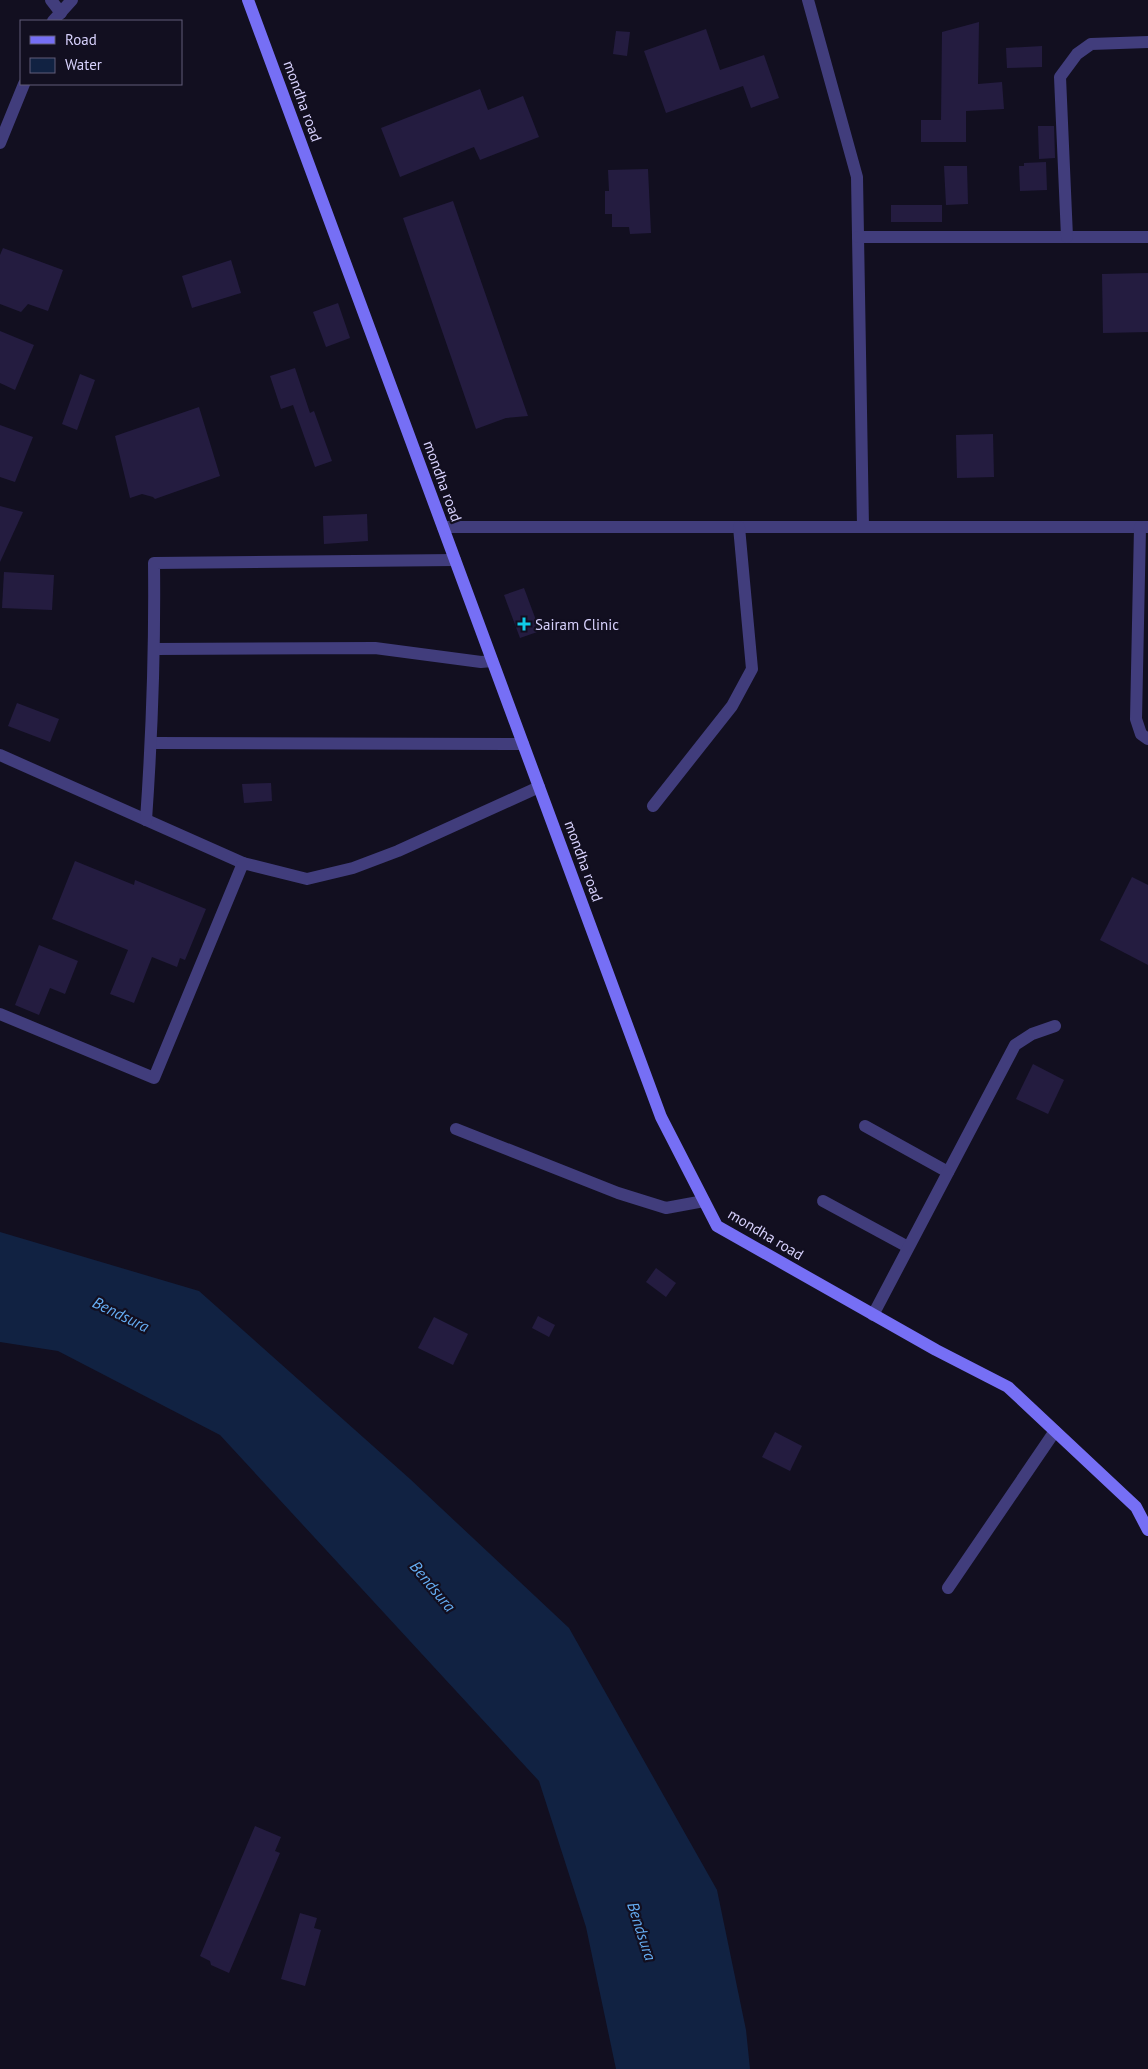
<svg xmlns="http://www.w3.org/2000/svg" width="1148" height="2069" font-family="'PT Sans',sans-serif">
<rect width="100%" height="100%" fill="#120f20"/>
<polygon fill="#112242" points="0,1232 199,1291 410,1479 569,1628 717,1890 746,2030 750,2069 616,2069 586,1927 539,1781 220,1435 58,1351 0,1342"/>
<g fill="#241c40">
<polygon points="979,22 978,84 1002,82 1004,109 966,111 966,142 921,142 921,120 941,120 942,32"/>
<polygon points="706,29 720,70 764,55 779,98 751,108 743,86 666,113 644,51"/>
<polygon points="616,31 630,32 627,56 613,54"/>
<polygon points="1042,46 1042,67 1007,68 1006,48"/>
<polygon points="480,89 488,110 523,96 539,137 480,160 474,147 400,177 381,128"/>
<polygon points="1038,126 1054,126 1055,158 1039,159"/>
<polygon points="1046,162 1047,190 1020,191 1019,166 1024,166 1024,163"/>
<polygon points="944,166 967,166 968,204 946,205"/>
<polygon points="648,169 651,233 630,234 629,227 612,227 612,214 605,214 605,191 609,191 608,170"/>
<polygon points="453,201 528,416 506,418 476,429 403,218"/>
<rect x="891" y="205" width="51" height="17"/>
<polygon points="3,248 63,270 48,311 28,304 21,312 0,304 0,255"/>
<polygon points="231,260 241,293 192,308 182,276"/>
<polygon points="1148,273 1148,332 1103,333 1102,274"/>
<polygon points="338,303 350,338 326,347 313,312"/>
<polygon points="0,331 34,345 15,390 0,383"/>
<polygon points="295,368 310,413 314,411 332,461 315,467 293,405 281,409 270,376"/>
<polygon points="80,374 95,380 77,430 62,424"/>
<polygon points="199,407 220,476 155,499 153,497 142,494 130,498 115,436"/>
<polygon points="0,425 33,437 15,482 0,477"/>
<polygon points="993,434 994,477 957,478 956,435"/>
<polygon points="0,506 23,512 0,562"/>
<polygon points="367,514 368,541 324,544 323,516"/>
<polygon points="4,572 54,575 52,610 2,608"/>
<polygon points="524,588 540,631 520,638 504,595"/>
<polygon points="17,703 59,719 50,742 8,726"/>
<polygon points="271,783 272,801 244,803 242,784"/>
<polygon points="75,861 134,885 135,880 206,909 185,960 180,958 177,967 152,957 134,1003 110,994 128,950 52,919"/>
<polygon points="1132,877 1148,885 1148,965 1100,940"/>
<polygon points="39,945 78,961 65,994 50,988 39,1015 15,1005"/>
<polygon points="1033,1064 1064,1080 1048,1114 1016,1099"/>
<polygon points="656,1268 676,1283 666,1297 646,1282"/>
<polygon points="538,1316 555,1325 549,1337 532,1328"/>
<polygon points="434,1317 468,1334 453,1365 418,1348"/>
<polygon points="775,1432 802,1446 790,1471 762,1457"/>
<polygon points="255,1826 281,1837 275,1851 280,1853 229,1973 211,1965 210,1961 200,1956"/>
<polygon points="300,1913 317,1918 314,1928 321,1930 305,1986 281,1979"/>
</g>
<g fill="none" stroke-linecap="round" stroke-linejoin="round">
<g stroke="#413d7c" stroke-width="12">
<polyline points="51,0 61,13"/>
<polyline points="808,0 857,177 863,527"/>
<polyline points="53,21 72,0"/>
<polyline points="0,143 24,84"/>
<polyline points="858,237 1148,237"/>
<polyline points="1067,237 1060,77 1077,54 1091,44 1148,42"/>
<polyline points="443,527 1148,527"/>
<polyline points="1140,527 1136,719 1141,734 1148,739"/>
<polyline points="155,649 375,648 481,662 492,661"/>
<polyline points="152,743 523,744"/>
<polyline points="0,755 243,863"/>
<polyline points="653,806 732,706 752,669 739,527"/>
<path d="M146 820C152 734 155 649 154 563L455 560"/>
<polyline points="0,1014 154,1078 243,863 307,879 353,868 398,851 539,787"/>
<polyline points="865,1126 948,1172"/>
<polyline points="456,1129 618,1193 666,1208 704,1201"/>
<polyline points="823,1201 908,1247"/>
<polyline points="873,1315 1015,1045 1032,1034 1055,1026"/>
<polyline points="948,1588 1055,1431"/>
</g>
<polyline stroke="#766ff5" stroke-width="12" points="248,0 661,1117 717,1226 936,1350 1008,1387 1136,1507 1148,1530"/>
</g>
<path fill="#10cce8" stroke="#120f20" stroke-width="2" d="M521.5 616.5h5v5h5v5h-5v5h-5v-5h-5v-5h5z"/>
<g text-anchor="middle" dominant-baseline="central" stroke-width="4.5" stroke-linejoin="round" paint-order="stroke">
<g font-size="15" fill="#d7d1fc" stroke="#120f20">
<text transform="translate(303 101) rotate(70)">mondha road</text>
<text transform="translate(443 481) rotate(70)">mondha road</text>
<text transform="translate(584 861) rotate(70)">mondha road</text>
<text transform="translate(766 1234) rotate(31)">mondha road</text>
</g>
<g font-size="15" fill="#d7d1fc" stroke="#120f20" text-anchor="start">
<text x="535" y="624">Sairam Clinic</text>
</g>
<g font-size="16" font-style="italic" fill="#66aef4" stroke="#120f20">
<text transform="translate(121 1314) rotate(26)">Bendsura</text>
<text transform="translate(433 1586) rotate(50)">Bendsura</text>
<text transform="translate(642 1931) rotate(72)">Bendsura</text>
</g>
</g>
<rect x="20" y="20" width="162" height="65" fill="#120f20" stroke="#615d78"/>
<rect x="30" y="36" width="25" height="8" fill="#766ff5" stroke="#615d78"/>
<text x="65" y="45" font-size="15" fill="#d7d1fc">Road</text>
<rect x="30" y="58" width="25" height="15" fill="#112242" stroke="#615d78"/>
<text x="65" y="70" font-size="15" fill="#d7d1fc">Water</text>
</svg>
